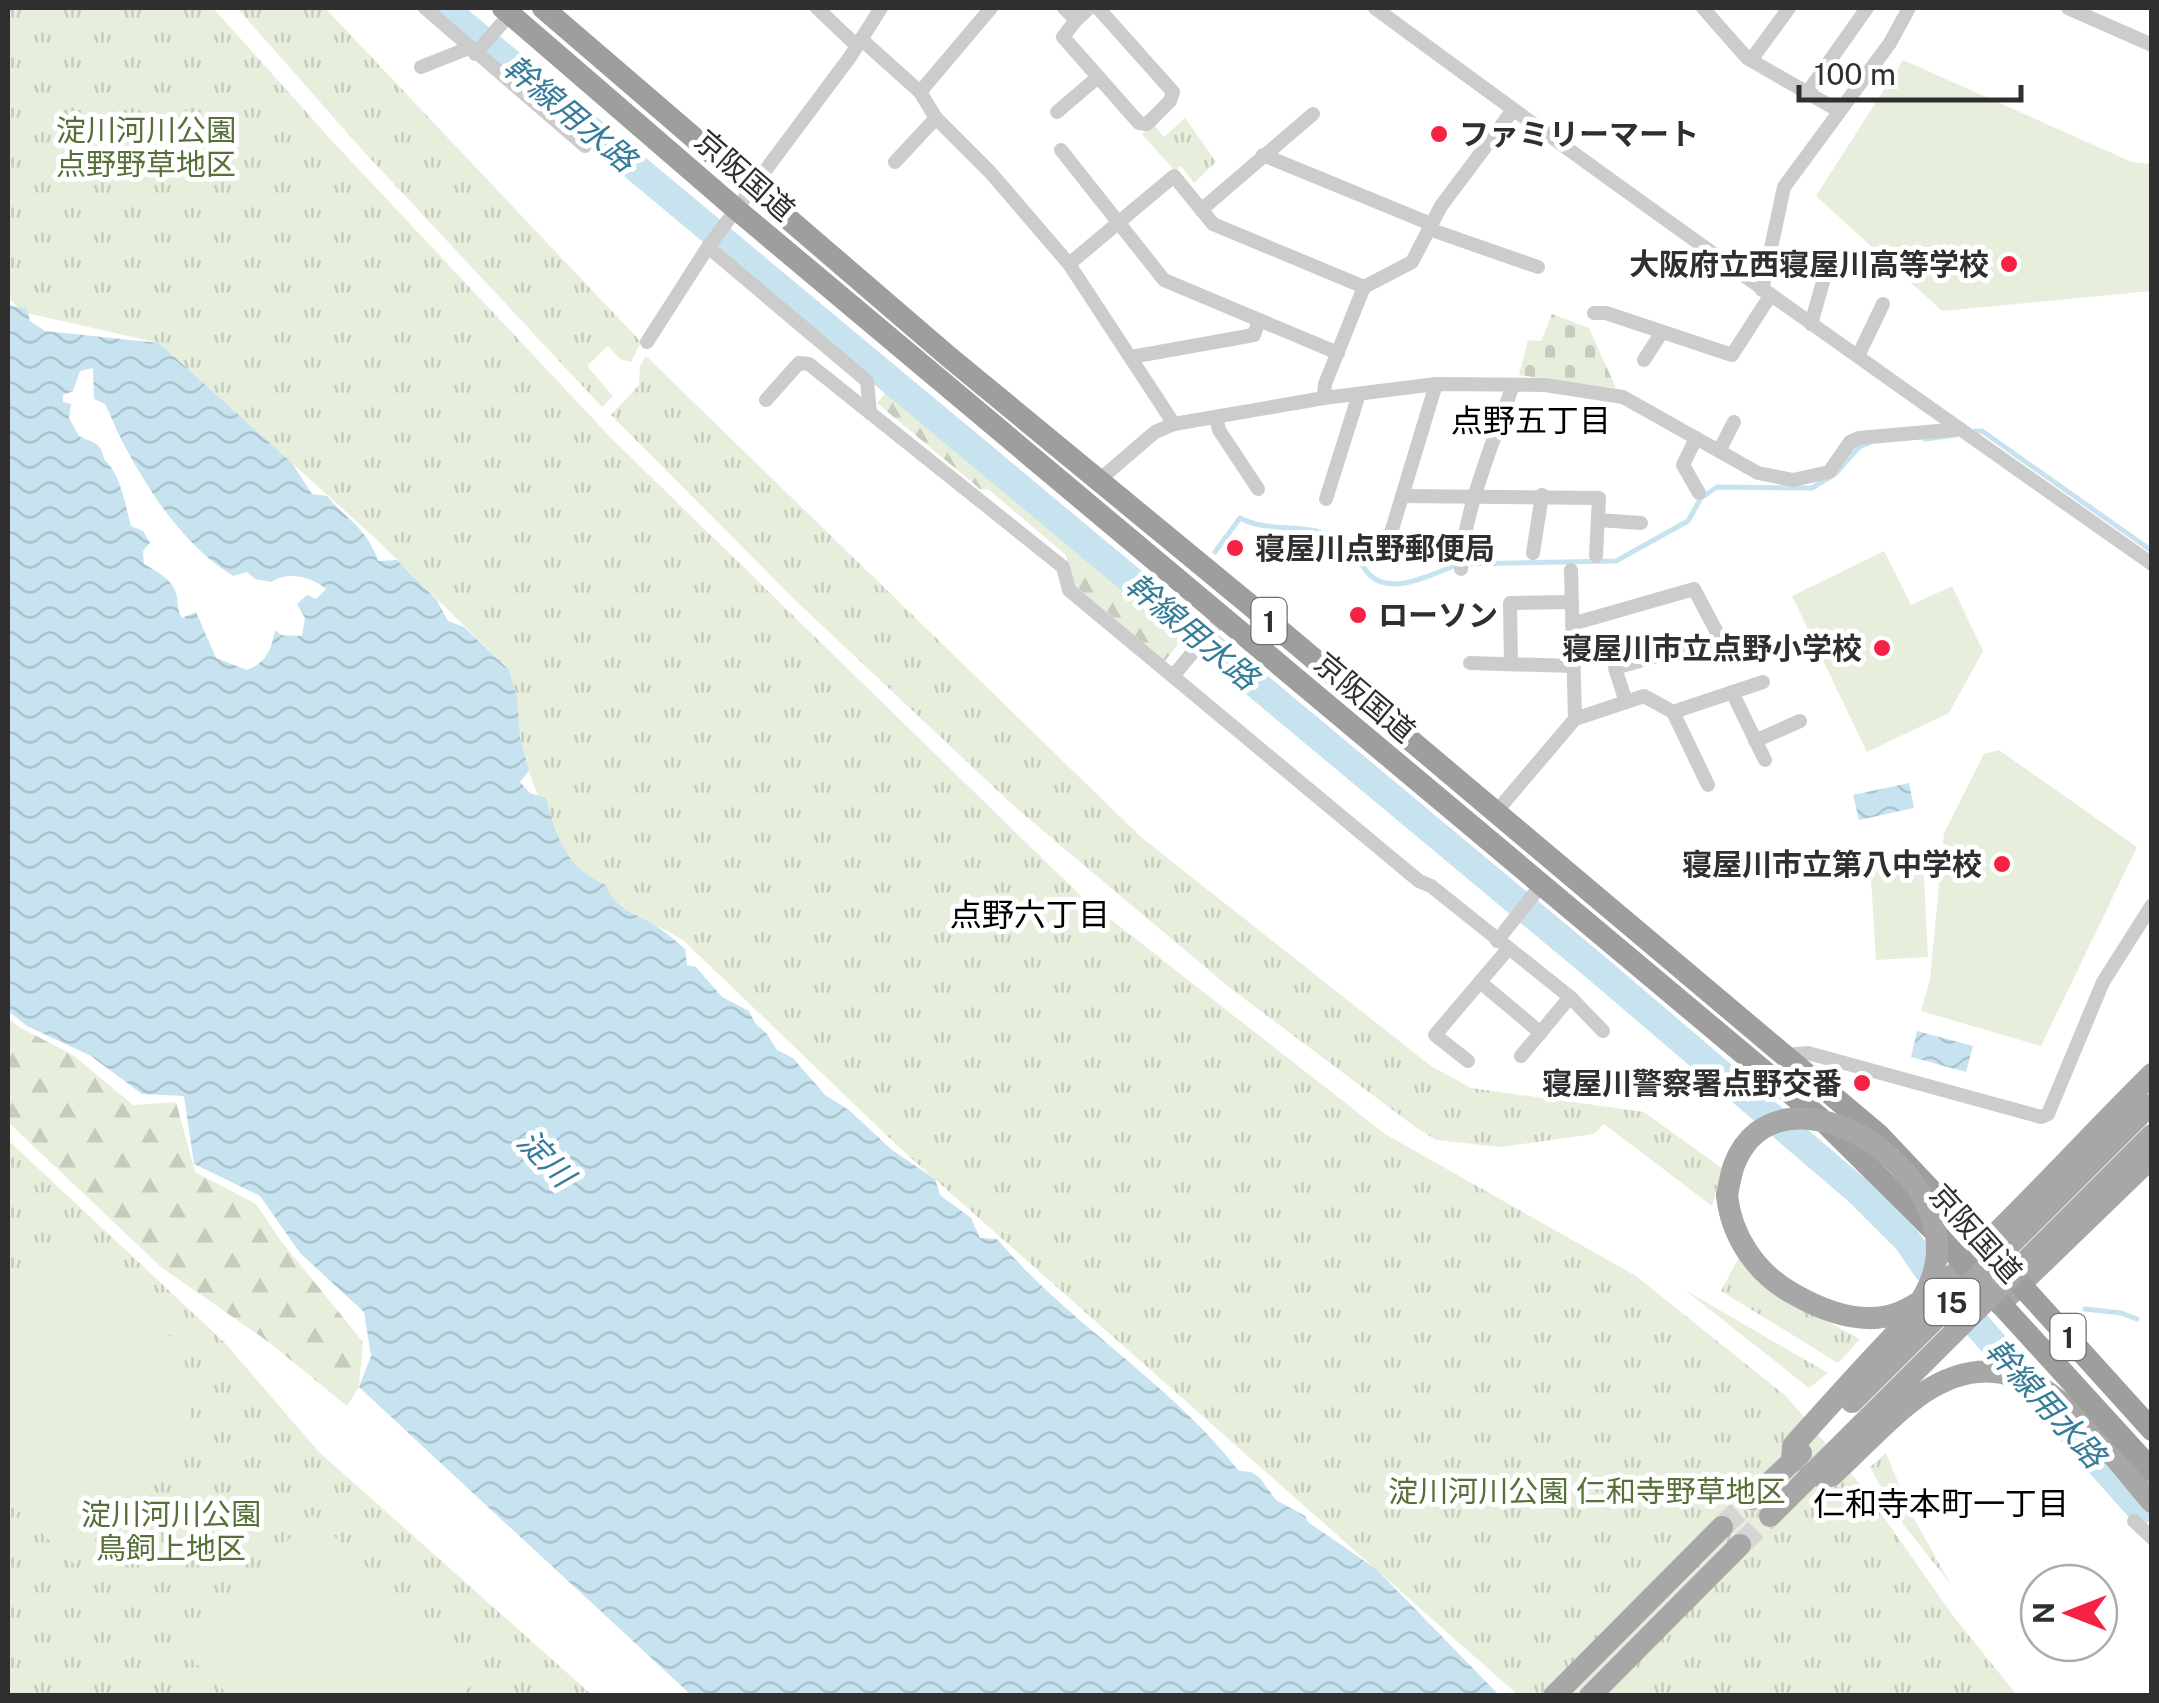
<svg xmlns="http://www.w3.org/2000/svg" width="2159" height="1703" font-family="'Public Sans','Noto Sans JP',sans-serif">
<defs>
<pattern id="grass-tufts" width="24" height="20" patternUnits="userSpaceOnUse" patternTransform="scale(2.5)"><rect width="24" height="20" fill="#e7eedc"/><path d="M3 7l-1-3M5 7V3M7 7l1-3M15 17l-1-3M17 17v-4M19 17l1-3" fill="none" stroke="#c6ccbd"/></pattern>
<pattern id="forest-firs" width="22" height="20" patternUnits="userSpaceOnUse" patternTransform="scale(2.5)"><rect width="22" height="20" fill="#e7eedc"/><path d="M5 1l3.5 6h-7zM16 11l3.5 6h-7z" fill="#c6ccbd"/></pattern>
<pattern id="cemetery-stones" width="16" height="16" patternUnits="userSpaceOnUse" patternTransform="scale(2.5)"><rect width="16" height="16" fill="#e7eedc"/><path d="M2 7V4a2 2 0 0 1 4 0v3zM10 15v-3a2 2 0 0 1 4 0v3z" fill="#c6ccbd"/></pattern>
<pattern id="water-waves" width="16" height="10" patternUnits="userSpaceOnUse" patternTransform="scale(2.5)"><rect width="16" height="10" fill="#c6e3ef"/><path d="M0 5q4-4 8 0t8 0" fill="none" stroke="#aac3cd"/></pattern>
</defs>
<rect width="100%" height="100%" fill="#fff"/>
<g fill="url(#grass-tufts)">
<polygon points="8,8 213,8 335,144 611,438 1082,897 1385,1134 1636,1276 1787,1397 1863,1488 1954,1617 2017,1695 1518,1695 903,1151 683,940 622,907 560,854 524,759 509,670 376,539 159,343 22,312 8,297"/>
<polygon points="237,8 325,8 641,342 631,362 620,359 608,346 587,366 613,396 602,407 366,154"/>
<polygon points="1185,118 1216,162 1194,183 1181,166 1175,171 1142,134 1152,123 1164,137"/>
<polygon points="646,356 1142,838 1431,1066 1471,1088 1644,1112 1722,1168 1712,1206 1604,1124 1594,1134 1500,1147 1436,1140 1414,1126 1230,988 1016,808 795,600 611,415 639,385 640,366"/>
<polygon points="8,1140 225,1343 319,1452 592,1695 8,1695"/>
<polygon points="1739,1257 1778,1295 1860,1339 1838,1363 1721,1291"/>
<polygon points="1685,1290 1828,1373 1809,1388"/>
<polygon points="1886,1453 1911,1513 1951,1585 1896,1515 1870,1467"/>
</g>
<g fill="url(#forest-firs)">
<polygon points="886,392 1182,639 1165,661 1071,582 1066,555 989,490 980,489 877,403"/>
<polygon points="8,1018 19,1027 73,1055 133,1105 176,1102 195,1172 256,1204 281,1241 363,1342 359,1387 347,1406 270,1343 161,1267 8,1122"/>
</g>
<polygon fill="url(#cemetery-stones)" points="1552,314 1589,328 1616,388 1519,375 1528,340 1541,341"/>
<g fill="#e7eedc">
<polygon points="1903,60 2132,162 2151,164 2151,291 1942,311 1816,196"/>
<polygon points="1884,551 1911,605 1952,586 1983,651 1949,713 1867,752 1792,596"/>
<polygon points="1999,750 2137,847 2041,1046 1921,1011 1930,979 1944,833 1984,754"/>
<polygon points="1923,860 1928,957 1876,960 1870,863"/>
<polygon points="71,1242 180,1346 194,1395 186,1437 73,1563 8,1501 8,1300"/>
<polygon points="312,1515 481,1675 462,1695 229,1695 183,1651"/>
</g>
<g fill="url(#water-waves)" fill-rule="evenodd">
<path d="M8 305 27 309 30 321 45 331 159 343 292 463 312 494 327 496C348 521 367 528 378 561L397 560 436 599 448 621 464 627 509 670 517 698 520 737 529 771 520 782 530 793 546 798C556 838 567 869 606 885 614 910 639 914 658 927 668 934 677 942 685 949L687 965 696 967 722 997 749 1011 755 1023 767 1034 777 1050 793 1058 825 1095 849 1110 892 1150 935 1179 940 1195 971 1218 980 1238 997 1239C1070 1325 1170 1382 1239 1471L1251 1472 1260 1478 1276 1500 1305 1516 1308 1522 1376 1569 1499 1695H691C580 1592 469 1490 359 1387L371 1356 364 1312 300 1253 260 1196 194 1164 184 1096 142 1094 91 1056 27 1026 8 1011ZM93 368 94 399 105 404C111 415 115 428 121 439 149 492 182 544 233 576L247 572 255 579 271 582C287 571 311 576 326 589L316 599 307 595 297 604 305 618 302 636 281 635 275 630C271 650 267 662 247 670L216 658 196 612 182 618C176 609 179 603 176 593 172 579 156 571 144 564L143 551 150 543 143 531 131 526C125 504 121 475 104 459 101 441 92 443 79 436L69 418 71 404 63 402V395L73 391 80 371Z"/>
<polygon points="1909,783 1914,808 1859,820 1853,795"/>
<polygon points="1917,1031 1973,1046 1966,1072 1911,1057"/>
</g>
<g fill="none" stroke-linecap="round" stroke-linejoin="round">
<g stroke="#c6e3ef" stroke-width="5">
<polyline points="1975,431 1982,431 2152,551"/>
<polyline points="1925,439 1956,435"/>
<path d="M1215 552 1240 518C1266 532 1297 524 1324 533 1343 538 1354 552 1364 568 1386 601 1430 574 1457 565"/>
<polyline points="1466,564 1616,561 1688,521 1701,498 1717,487 1812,488 1835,474 1859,447 1869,443"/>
<polyline points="1169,614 1176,604"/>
<polyline points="1216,652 1229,647"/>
<polyline points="2085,1309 2121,1313 2137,1319"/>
</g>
<g stroke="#c6e3ef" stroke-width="28">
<polyline points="444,8 1599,970 1858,1191 1907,1240 1927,1269"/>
<polyline points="1953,1298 2141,1510"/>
</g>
<g stroke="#d5d5d5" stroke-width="22" stroke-dasharray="22 11" stroke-linecap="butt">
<polyline points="1722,1527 1752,1499"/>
<polyline points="1740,1545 1770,1516"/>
</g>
<g stroke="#ccc" stroke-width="14">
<polyline points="425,8 585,146"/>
<polyline points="817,8 857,46"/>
<polyline points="1064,8 1076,20 1089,8"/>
<path d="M1375 8C1631 197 1891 381 2152 564"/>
<polyline points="1703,8 1747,58 1839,111"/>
<polyline points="2068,8 2152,45"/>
<polyline points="1076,20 1063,37 1139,123 1147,124 1170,101 1173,92 1098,8"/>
<polyline points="861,39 920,92 936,118 990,172 1069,264 1174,424"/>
<polyline points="475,54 510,14"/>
<polyline points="1751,60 1789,8"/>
<polyline points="421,67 469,48"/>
<polyline points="920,92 991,8"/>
<polyline points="1807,93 1867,8"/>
<polyline points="1057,112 1098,77"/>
<polyline points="1061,150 1164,280 1338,353"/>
<polyline points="1263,155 1431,224"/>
<polyline points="895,162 936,118"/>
<polyline points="1201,210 1313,114"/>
<polyline points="1429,229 1538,267"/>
<polyline points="708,247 867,381 870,413"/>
<polyline points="1069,264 1174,176 1213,224 1364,287 1325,384 1324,398"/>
<polyline points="1364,287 1412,262 1441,206 1513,110"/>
<polyline points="1762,290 1784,187 1890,43 1909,8"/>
<polyline points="1594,313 1606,313 1732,355 1770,296"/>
<polyline points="1811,324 1828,264"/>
<polyline points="647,342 708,247 850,57 881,8"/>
<polyline points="1859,354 1883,304"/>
<polyline points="1131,357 1254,335 1259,320"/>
<polyline points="1644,360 1662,332"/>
<polyline points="766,400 799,363 809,364 1063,567 1069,590 1419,881 1431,886 1570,997 1603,1031"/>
<polyline points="1216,417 1219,430 1258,489"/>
<polyline points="1696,438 1683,465 1699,493"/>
<polyline points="1719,451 1734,422"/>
<polyline points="1098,481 1155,432 1174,424 1324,398 1436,384 1545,385 1623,397 1758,473 1793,480 1829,472 1850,442 1859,438 1960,429"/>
<polyline points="1402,496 1599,498 1596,556"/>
<polyline points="1326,499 1359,394"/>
<polyline points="1598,520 1641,523"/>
<polyline points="1533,553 1542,495"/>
<polyline points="1384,556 1436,384"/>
<path d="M1461 569C1462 515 1495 438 1513 385"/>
<polyline points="1571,570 1575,719"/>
<polyline points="1572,624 1694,589 1720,638"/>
<polyline points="1470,663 1573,666"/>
<polyline points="1511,664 1510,603 1572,602"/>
<polyline points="1174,675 1222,617"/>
<polyline points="1732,692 1765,760"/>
<polyline points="1626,702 1615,668 1720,638 1734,639"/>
<polyline points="1673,712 1763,682"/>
<polyline points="1755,741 1800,721"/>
<polyline points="1496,812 1575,719 1644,696 1673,712 1708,785"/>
<polyline points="1497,941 1542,884"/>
<polyline points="1480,982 1541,1033"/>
<polyline points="1785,1055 1808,1053 2041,1117 2048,1114 2103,982 2152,905"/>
<polyline points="1521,1056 1570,997"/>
<polyline points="1468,1061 1435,1035 1508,949"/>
<polyline points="2134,1521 2152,1538"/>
</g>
<g stroke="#a7a7a7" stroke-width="22">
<path d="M1727 1195C1731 1236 1756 1273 1792 1293 1823 1311 1865 1327 1901 1312 1933 1298 1961 1268 1985 1244 2042 1189 2095 1130 2152 1074"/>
<polyline points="2000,1304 2152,1157"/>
<path d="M1810 1475 1831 1476C1861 1449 1890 1416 1923 1393 2025 1325 2092 1433 2152 1502"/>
<polyline points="1554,1696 1722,1527"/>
<polyline points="1590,1696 1740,1545"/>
</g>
<g stroke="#9e9e9e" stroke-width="22">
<polyline points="503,8 736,209 1820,1118 1934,1231 2152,1470"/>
<polyline points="543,8 949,357 1250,605 1879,1135 2020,1284 2152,1430"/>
</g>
<g stroke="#a7a7a7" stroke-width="22">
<path d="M1727 1195C1729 1185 1731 1174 1734 1165 1779 1049 1976 1173 1930 1283 1917 1314 1893 1336 1870 1361 1844 1389 1819 1417 1793 1446L1792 1462"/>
<polyline points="1852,1402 2150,1105"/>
<polyline points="1752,1499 1801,1453"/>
<polyline points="1770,1516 2152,1135"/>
</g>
</g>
<g fill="#f52245" stroke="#fff" stroke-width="4">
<circle cx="1439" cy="134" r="10"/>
<circle cx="2009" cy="264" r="10"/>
<circle cx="1235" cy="548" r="10"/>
<circle cx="1358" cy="615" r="10"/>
<circle cx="1882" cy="648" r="10"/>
<circle cx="2002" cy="864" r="10"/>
<circle cx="1862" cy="1083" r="10"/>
</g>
<g text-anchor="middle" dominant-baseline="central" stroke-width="10" stroke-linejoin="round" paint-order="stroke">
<g fill="#fff" stroke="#6d6d6d" stroke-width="2.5">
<rect x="1251.5" y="598" width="35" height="46" rx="8"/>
<rect x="1924.5" y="1279" width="55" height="46" rx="8"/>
<rect x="2050.5" y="1314" width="35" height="46" rx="8"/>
</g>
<g font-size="28" font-weight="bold" fill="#2f2f2f">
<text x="1269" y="621">1</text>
<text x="1952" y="1302">15</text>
<text x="2068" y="1337">1</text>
</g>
<g font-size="30" fill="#576f38" stroke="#fff">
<text x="146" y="130">淀川河川公園<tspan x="146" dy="34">点野野草地区</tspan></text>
<text x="1587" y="1491">淀川河川公園 仁和寺野草地区</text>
<text x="171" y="1514">淀川河川公園<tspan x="171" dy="34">鳥飼上地区</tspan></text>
</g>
<g font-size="30" font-weight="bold" fill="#2f2f2f" stroke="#fff" text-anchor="end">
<text x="1459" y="134" text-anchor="start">ファミリーマート</text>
<text x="1989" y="264">大阪府立西寝屋川高等学校</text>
<text x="1255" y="548" text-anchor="start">寝屋川点野郵便局</text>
<text x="1378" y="615" text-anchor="start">ローソン</text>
<text x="1862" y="648">寝屋川市立点野小学校</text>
<text x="1982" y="864">寝屋川市立第八中学校</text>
<text x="1842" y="1083">寝屋川警察署点野交番</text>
</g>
<g font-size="30" fill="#2f2f2f" stroke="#fff">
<text transform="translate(745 175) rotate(41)">京阪国道</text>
<text transform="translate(1365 697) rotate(40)">京阪国道</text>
<text transform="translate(1976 1233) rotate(48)">京阪国道</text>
</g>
<g font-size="32" font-style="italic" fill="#357c99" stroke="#fff">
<text transform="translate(570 113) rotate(40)">幹線用水路</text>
<text transform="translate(1192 631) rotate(40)">幹線用水路</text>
<text transform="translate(546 1158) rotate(46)">淀川</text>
<text transform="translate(2046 1403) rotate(48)">幹線用水路</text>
</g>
<g font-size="32" fill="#000" stroke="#fff">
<text x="1531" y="420">点野五丁目</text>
<text x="1030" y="914">点野六丁目</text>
<text x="1941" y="1503">仁和寺本町一丁目</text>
</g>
</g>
<rect width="2159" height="1703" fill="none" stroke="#2f2f2f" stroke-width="20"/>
<g transform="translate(2069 1613) rotate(270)"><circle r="48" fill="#ffffff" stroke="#acacac" stroke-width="2.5"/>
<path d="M0-8L18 38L0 25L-18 38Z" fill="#f52245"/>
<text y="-15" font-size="28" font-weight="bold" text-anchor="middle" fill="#2f2f2f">N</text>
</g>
<path d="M1799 85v15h222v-15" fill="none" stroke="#2f2f2f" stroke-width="5"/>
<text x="1814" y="85" font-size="30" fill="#2f2f2f" stroke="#ffffff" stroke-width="8" paint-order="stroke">100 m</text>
</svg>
